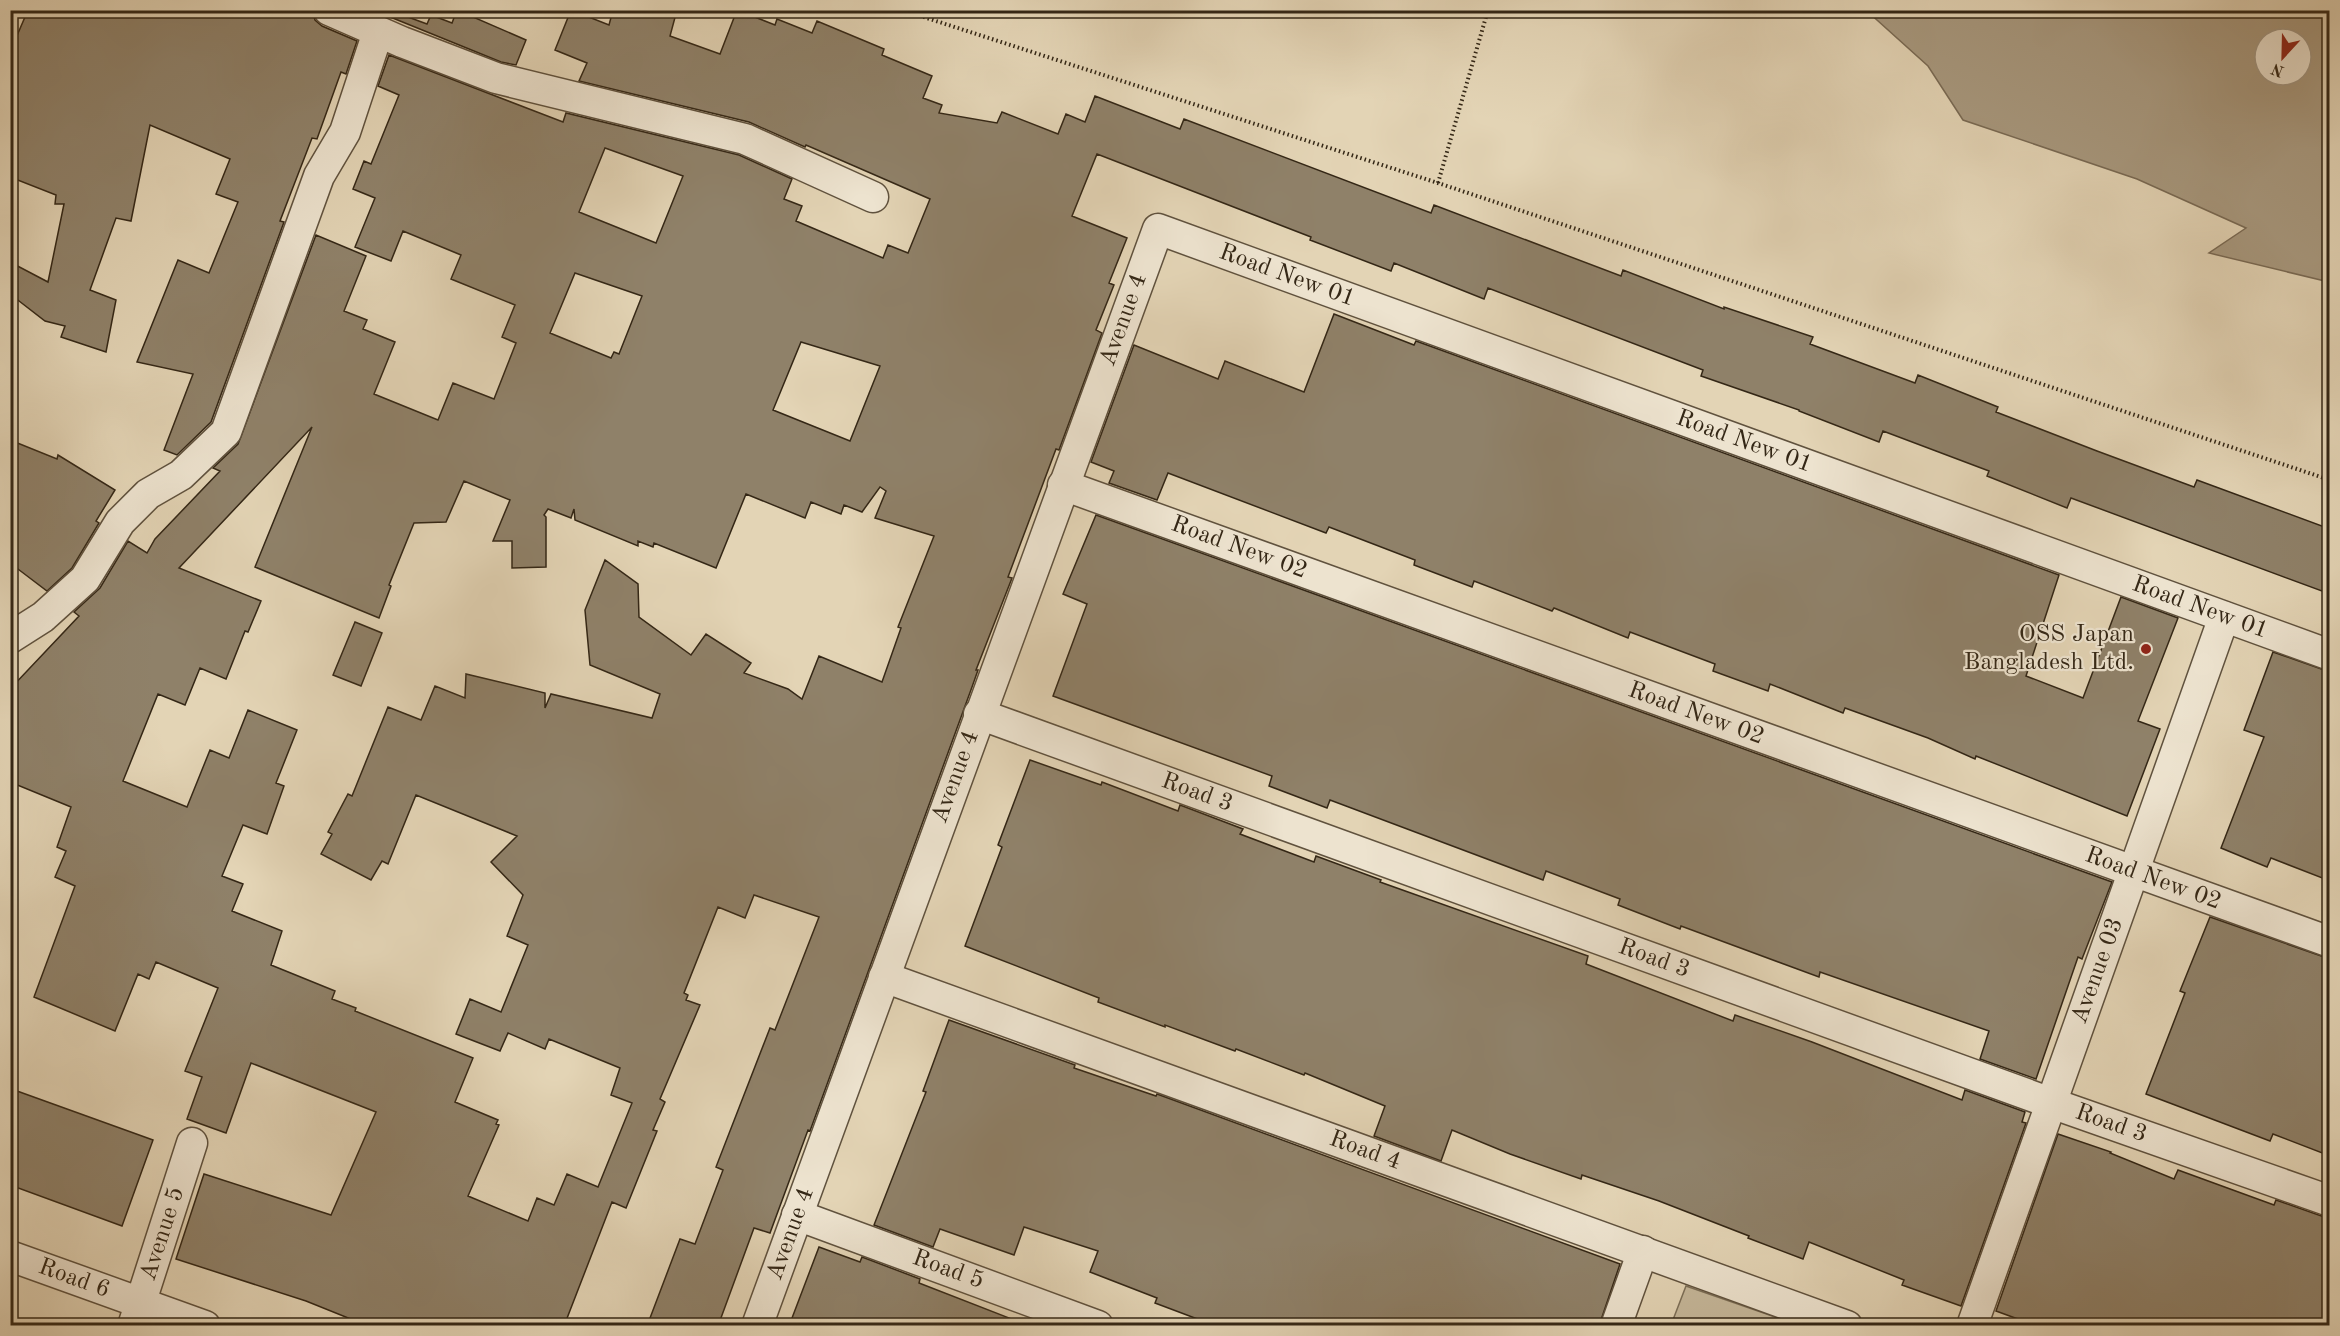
<svg xmlns="http://www.w3.org/2000/svg" width="2340" height="1336" font-family="'Old Standard TT',serif">
<rect width="100%" height="100%" fill="#e3d4b5"/>
<filter id="stains"><feTurbulence type="fractalNoise" baseFrequency=".00333" numOctaves="4"/><feColorMatrix values="0 0 0 0 .2 0 0 0 0 .09 0 0 0 0 .02 0 0 0 .5 -.17"/></filter>
<radialGradient id="worn" r=".72"><stop offset=".6" stop-color="#630" stop-opacity="0"/><stop offset="1" stop-color="#630" stop-opacity=".3"/></radialGradient>
<polygon fill="#c5b79a" stroke="#7c6f58" stroke-width="1.5" points="1686,1286 1798,1325 1671,1325"/>
<path fill="#a8997f" stroke="#7a6b55" stroke-width="1.5" fill-rule="evenodd" d="M1867 11H2329V282L2209 253 2246 228 2137 179 1963 120 1928 66ZM2265 39H2301V75H2265Z"/>
<g fill="#8f8169" stroke="#342716" stroke-width="1.5" fill-rule="evenodd">
<polygon points="28,10 312,10 315,20 322,26 357,41 346,74 341,72 317,139 312,138 280,221 284,222 211,422 177,455 164,450 193,374 137,362 178,260 209,273 238,202 216,194 230,159 150,125 131,221 116,218 90,290 116,300 106,352 61,337 65,326 45,321 10,294 10,262 48,282 64,204 55,204 56,195 10,177 10,52"/>
<polygon points="373,10 389,10 427,24 431,15 452,23 457,10 526,40 516,65 501,62"/>
<path d="M571 10 609 25 613 10H677L670 36 720 54 737 10 775 25 777 19 812 33 817 21 884 49 882 55 932 76 923 98 942 105 939 113 997 123 1002 112 1058 134 1066 114 1085 122 1095 96 1180 129 1184 119 1431 213 1434 205 1621 276 1623 270 1724 309V307L1813 337 1810 344 1915 383 1918 375 1998 407 1996 412 2097 451 2194 487 2197 480 2330 529V594L2071 498 2067 508 1987 476 1989 471 1883 431 1879 442 1799 411V410L1701 376 1703 370 1488 288 1484 299 1394 263 1391 271 1310 240 1311 237 1097 154 1072 216 1127 238 1109 283 1114 285 1096 330 1102 333 1059 450 1056 449 1008 577 1012 578 976 670H978L972 687 810 1131 808 1130 770 1233 754 1228 718 1326H647L680 1239 695 1244 723 1170 716 1167 770 1028 775 1030 819 917 754 895 745 918 718 907 684 993 688 995 686 1000 700 1005 660 1099 665 1102 653 1130 657 1131 626 1208 612 1202 564 1326H368L306 1301 176 1259 204 1174 331 1215 376 1112 251 1063 226 1133 187 1119 202 1077 185 1071 218 988 156 962 149 979 138 974 115 1031 34 997 75 886 55 877 66 851 57 847 71 807 10 782V689L79 616 74 612 100 588 128 541 147 553 155 539 220 471 213 468 238 444 316 235 366 256 344 311 367 320 363 329 395 342 374 394 438 420 453 383 494 399 516 343 502 337 515 305 451 279 461 255 403 231 391 261 355 247 375 198 353 189 364 161 371 164 399 95 378 86 389 55 563 122 566 113 739 155 792 179 784 199 802 206 796 221 883 258 888 245 908 253 930 199 806 145 805 147 749 122 579 81 587 63 555 50ZM605 148 683 176 656 243 579 212ZM575 273 642 296 619 354 614 352 611 358 550 333ZM801 342 880 366 850 441 773 410ZM312 427 255 567 379 618 391 586 389 585 414 523 446 522 464 481 510 500 493 541H512V568L546 567V517L544 515 548 509 571 518 574 509 575 520 638 546V541L653 547 654 543 716 568 746 494 805 518 811 502 841 514 844 505 862 512 880 487 886 491 875 518 934 536 898 627 901 628 882 682 819 656 802 699 788 689 744 673 751 663 706 634 691 655 639 617 638 584 605 560 585 610 590 665 660 694 652 718 551 694 545 708V693L466 674 465 698 435 686 421 720 388 707 352 796 348 794 328 832 332 834 321 854 371 880 382 861 388 864 416 795 517 836 491 862 523 895 507 936 528 945 501 1012 470 999 456 1034 500 1051 508 1033 545 1049 549 1039 620 1068 611 1095 632 1103 598 1187 567 1174 554 1205 537 1198 528 1221 468 1196 499 1125 496 1124 498 1120 455 1102 473 1058 355 1011 356 1008 332 999 335 991 271 965 282 931 232 911 243 884 222 876 243 825 267 834 284 786 276 783 297 730 248 710 229 758 210 750 187 807 123 781 158 694 185 705 200 668 226 679 245 631 248 632 261 601 179 568Z"/>
<polygon points="1334,314 1414,345 1416,341 2059,575 2026,676 2083,698 2121,597 2178,618 2138,721 2160,729 2127,816 1976,756 1975,759 1928,738 1845,708 1843,713 1770,684 1768,691 1713,671 1715,664 1630,632 1628,638 1554,608 1552,611 1474,581 1472,587 1414,565 1415,560 1329,527 1326,533 1168,473 1157,500 1109,483 1114,471 1091,462 1134,345 1218,379 1225,361 1304,392"/>
<polygon points="10,440 57,459 58,455 115,490 96,521 99,523 72,568 47,591 10,563"/>
<polygon points="1096,515 2112,882 2082,959 2078,957 2036,1079 1980,1059 1989,1031 1820,972 1819,977 1681,926 1680,929 1618,905 1620,899 1546,871 1543,880 1330,800 1327,808 1269,786 1272,776 1053,696 1087,604 1063,594"/>
<polygon points="355,622 382,633 361,686 333,675"/>
<polygon points="2273,652 2330,672 2330,881 2271,858 2267,867 2221,848 2264,737 2244,730"/>
<polygon points="1030,760 1101,785 1102,782 1178,811 1180,805 1243,829 1240,834 1314,862 1316,856 1381,880 1380,882 1588,956 1586,964 1733,1021 1735,1015 1812,1042 1962,1100 1965,1090 2025,1112 2022,1122 2026,1123 1961,1306 1902,1285 1904,1280 1809,1242 1803,1259 1748,1238 1749,1236 1659,1201 1582,1175 1581,1179 1510,1154 1452,1130 1441,1161 1374,1136 1385,1106 1305,1073 1304,1075 1236,1049 1235,1051 1165,1025 1165,1027 1098,1002 1099,998 965,946 1002,847 998,845"/>
<polygon points="2210,917 2330,959 2330,1156 2273,1134 2270,1141 2146,1094 2185,993 2180,991"/>
<polygon points="949,1020 1075,1065 1074,1068 1156,1096 1157,1094 1620,1264 1599,1326 1216,1326 1155,1303 1157,1298 1090,1272 1098,1251 1024,1227 1014,1255 940,1229 933,1247 874,1225 926,1092 923,1091"/>
<polygon points="17,1091 153,1140 122,1226 10,1185 10,1108"/>
<polygon points="2058,1134 2111,1152 2110,1153 2174,1179 2178,1170 2274,1205 2276,1200 2330,1219 2330,1326 2037,1326 1996,1311"/>
<polygon points="819,1247 860,1262 862,1257 920,1279 919,1283 1022,1323 1022,1326 789,1326"/>
</g>
<g fill="none" stroke-linecap="round" stroke-linejoin="round">
<g stroke="#60523e" stroke-width="33">
<g id="street">
<polyline points="329,10 402,42 496,78 745,139 873,197"/>
<polyline points="1063,485 2330,942"/>
<polyline points="10,638 43,617 85,579 120,522 148,494 181,475 226,432 319,176 345,132 378,32"/>
<polyline points="979,714 2051,1103 2330,1201"/>
<polyline points="884,977 1847,1326"/>
<polyline points="797,1215 1098,1326"/>
<polyline points="10,1256 205,1326"/>
<polyline points="133,1326 192,1143"/>
<polyline points="757,1326 1158,229 2330,655"/>
<polyline points="1616,1326 1643,1251"/>
<polyline points="1972,1326 2224,617"/>
</g>
</g>
<g stroke="#342716" stroke-width="4" stroke-dasharray="1.5 3" stroke-linecap="butt">
<polyline points="902,10 1438,183 2330,480"/>
<polyline points="1438,183 1488,10"/>
</g>
<use href="#street" stroke="#ede3cf" stroke-width="30"/>
</g>
<circle fill="#8f2418" stroke="#ede3cf" stroke-width="2" cx="2146" cy="649" r="6"/>
<g text-anchor="middle" dominant-baseline="central" stroke-width="4.5" stroke-linejoin="round" paint-order="stroke">
<g font-size="24" fill="#342716" stroke="#ede3cf">
<text transform="translate(1287 276) rotate(20)">Road New 01</text>
<text transform="translate(1124 320) rotate(-70)">Avenue 4</text>
<text transform="translate(1744 442) rotate(20)">Road New 01</text>
<text transform="translate(1239 548) rotate(20)">Road New 02</text>
<text transform="translate(2200 608) rotate(20)">Road New 01</text>
<text transform="translate(1696 714) rotate(20)">Road New 02</text>
<text transform="translate(956 777) rotate(-70)">Avenue 4</text>
<text transform="translate(1197 793) rotate(20)">Road 3</text>
<text transform="translate(2153 879) rotate(20)">Road New 02</text>
<text transform="translate(1654 959) rotate(20)">Road 3</text>
<text transform="translate(2098 971) rotate(-70)">Avenue 03</text>
<text transform="translate(2111 1124) rotate(19)">Road 3</text>
<text transform="translate(1365 1151) rotate(20)">Road 4</text>
<text transform="translate(163 1234) rotate(-72)">Avenue 5</text>
<text transform="translate(791 1234) rotate(-70)">Avenue 4</text>
<text transform="translate(948 1270) rotate(20)">Road 5</text>
<text transform="translate(74 1279) rotate(20)">Road 6</text>
</g>
<g font-size="24" fill="#342716" stroke="#ede3cf" text-anchor="end">
<text x="2134" y="635">OSS Japan<tspan x="2134" dy="28">Bangladesh Ltd.</tspan></text>
</g>
</g>
<rect width="2340" height="1336" fill="none" stroke="#e3d4b5" stroke-width="36"/>
<rect x="12" y="12" width="2316" height="1312" fill="none" stroke="#342716" stroke-width="3"/>
<rect x="18" y="18" width="2304" height="1300" fill="none" stroke="#342716" stroke-width="1.5"/>
<g transform="translate(2283 57) rotate(202)"><circle r="28" fill="#ede3cf" stroke="#a39885" stroke-width="1.5"/>
<path d="M0-4.5L10 22L0 15L-10 22Z" fill="#8f2418"/>
<text y="-9" font-size="16" font-weight="bold" text-anchor="middle" fill="#342716">N</text>
</g>
<rect width="100%" height="100%" filter="url(#stains)"/>
<rect width="100%" height="100%" fill="url(#worn)"/>
</svg>
